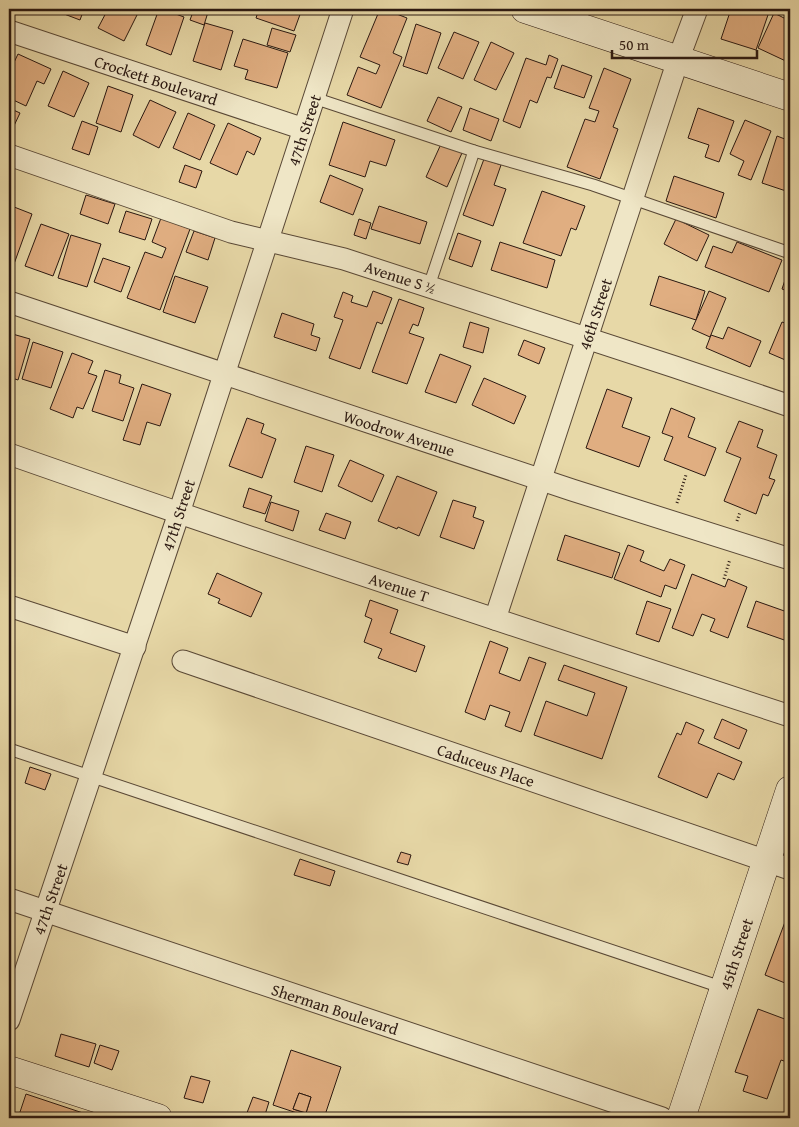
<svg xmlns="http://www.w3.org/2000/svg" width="799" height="1127" font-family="'Gentium Book Plus',serif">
<rect width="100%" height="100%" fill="#e7d8a7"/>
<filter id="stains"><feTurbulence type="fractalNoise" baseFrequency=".004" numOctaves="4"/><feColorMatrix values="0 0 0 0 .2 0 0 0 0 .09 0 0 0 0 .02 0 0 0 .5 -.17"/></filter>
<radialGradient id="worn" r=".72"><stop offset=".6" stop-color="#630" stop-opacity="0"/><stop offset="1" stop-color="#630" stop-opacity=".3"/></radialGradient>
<g fill="#e0ae81" stroke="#2a1811" fill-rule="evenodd">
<polygon points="51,9 84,9 80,20"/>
<polygon points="108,9 140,9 124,41 98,28"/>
<polygon points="159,9 162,9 184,17 171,55 146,45"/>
<polygon points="194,9 209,9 204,25 190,20"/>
<polygon points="259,9 302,9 294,31 256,18"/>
<polygon points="380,9 384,9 407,18 393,53 402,57 381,108 347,95 358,67 376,74 380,65 360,57"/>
<polygon points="731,9 770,9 756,50 721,39"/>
<polygon points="774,13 790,21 790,63 758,48"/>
<polygon points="205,23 233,31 221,70 193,61"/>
<polygon points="416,24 441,33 427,74 403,66"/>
<polygon points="272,28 296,35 290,52 267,45"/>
<polygon points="454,32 479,42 463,79 438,68"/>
<polygon points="243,39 288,53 277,88 245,79 248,70 234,66"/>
<polygon points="491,42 514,53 496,90 474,80"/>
<polygon points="18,54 51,69 44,84 37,81 26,106 9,98 9,73"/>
<polygon points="549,55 558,59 551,78 547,77 537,103 530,100 520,128 503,121 526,58 546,65"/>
<polygon points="562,65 592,76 584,98 554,88"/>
<polygon points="604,68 631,79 613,127 618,129 600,179 567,167 585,119 595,122 599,111 589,108"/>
<polygon points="63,71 89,83 74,117 48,106"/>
<polygon points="108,86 133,95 121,132 96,123"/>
<polygon points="438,97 462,107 451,132 427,121"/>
<polygon points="150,100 176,112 159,148 133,135"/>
<polygon points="9,108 20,113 12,130 9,128"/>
<polygon points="470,108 499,119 491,141 463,130"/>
<polygon points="698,108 734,121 719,162 705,157 709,145 688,138"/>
<polygon points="188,113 215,125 200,160 173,148"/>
<polygon points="745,120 771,131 751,180 738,175 744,161 730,154"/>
<polygon points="82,121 98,127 89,155 72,149"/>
<polygon points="343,122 395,140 386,166 370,161 365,177 329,165"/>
<polygon points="228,123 261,138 254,155 247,151 237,175 210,163"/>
<polygon points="777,136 790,141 790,187 789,192 762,183"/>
<polygon points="441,144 462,153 447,187 426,177"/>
<polygon points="484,159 501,165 494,185 506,189 493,226 463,215"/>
<polygon points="185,165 202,171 196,188 179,182"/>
<polygon points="330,175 363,189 353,215 320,202"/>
<polygon points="674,176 724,193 716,218 666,201"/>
<polygon points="542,191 585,206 576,230 571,228 561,256 523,243"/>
<polygon points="86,195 115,204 108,224 80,214"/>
<polygon points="9,205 32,214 14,264 9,263"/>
<polygon points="379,206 427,222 420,244 371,229"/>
<polygon points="126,211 152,219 145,240 119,232"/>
<polygon points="161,218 190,229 160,310 127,298 145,252 162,258 166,248 152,242"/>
<polygon points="359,219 371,223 366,239 354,235"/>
<polygon points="676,219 709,235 697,261 664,244"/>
<polygon points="41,224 69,234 53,276 25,266"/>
<polygon points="194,231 215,238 208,260 186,252"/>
<polygon points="458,233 481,241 472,267 449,259"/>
<polygon points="71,235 101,244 87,287 58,278"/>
<polygon points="500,242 555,260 547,288 491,270"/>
<polygon points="737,242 782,260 769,292 705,267 713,246 732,253"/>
<polygon points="103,258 130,267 121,292 94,282"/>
<polygon points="789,268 790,269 790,292 782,289"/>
<polygon points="175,276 208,287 195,323 163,312"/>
<polygon points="659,276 705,291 696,320 650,305"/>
<polygon points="373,291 392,298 382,324 377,322 360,369 329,358 343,320 334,317 343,292 353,296 351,302 367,307"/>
<polygon points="709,291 726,298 710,337 692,329"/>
<polygon points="399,299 424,308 418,326 413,324 409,333 424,338 407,384 372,372"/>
<polygon points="282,313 314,324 311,335 320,338 316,351 274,337"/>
<polygon points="470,322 489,328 483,353 463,347"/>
<polygon points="782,322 790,325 790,362 769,353"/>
<polygon points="728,327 761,341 750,367 706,348 711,335 723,339"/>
<polygon points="9,333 30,339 18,380 9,377"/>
<polygon points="524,340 545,348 539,364 518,355"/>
<polygon points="33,342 63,352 51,388 22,379"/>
<polygon points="72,353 93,361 88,373 97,376 83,409 77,407 73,418 50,409"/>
<polygon points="440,354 471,366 456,403 425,392"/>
<polygon points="105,370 121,375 119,383 134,388 123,421 92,411"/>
<polygon points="484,378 526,396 514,424 472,405"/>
<polygon points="142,384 171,394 160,426 147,422 140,445 123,440"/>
<polygon points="607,389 632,398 622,427 650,437 639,467 586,448"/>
<polygon points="671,408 695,418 688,437 716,448 705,476 664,460 673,437 662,433"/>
<polygon points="247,418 264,424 261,433 276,439 262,478 229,466"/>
<polygon points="739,421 763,430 757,447 777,455 769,478 775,480 768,496 763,494 756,514 724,501 741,458 726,452"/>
<polygon points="306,446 334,455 322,492 294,482"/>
<polygon points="350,460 384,475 372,502 338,486"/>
<polygon points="397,476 437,492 419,536 398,527 397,529 378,521"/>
<polygon points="249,488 272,496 265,514 243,507"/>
<polygon points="453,500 476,507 473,517 484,521 474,549 440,537"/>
<polygon points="271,502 299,511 293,531 265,521"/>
<polygon points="326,513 351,522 345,539 319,530"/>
<polygon points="565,535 620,553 612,578 557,560"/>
<polygon points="628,545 644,551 640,561 664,571 670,559 685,565 676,589 665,585 661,597 614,579"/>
<polygon points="217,573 262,593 251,617 218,603 220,599 208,594"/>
<polygon points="692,574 725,587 728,579 747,587 728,638 710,631 715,619 702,614 693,636 672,628"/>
<polygon points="370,600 398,610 390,633 425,646 416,672 378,658 382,649 364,642 372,619 365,616"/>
<polygon points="647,601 671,609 659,642 636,634"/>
<polygon points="756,601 790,613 790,642 747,627"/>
<polygon points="490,641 508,648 499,673 520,681 529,657 546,663 521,732 505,726 510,712 490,705 485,720 465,712"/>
<polygon points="564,665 627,687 602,759 534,735 546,701 587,716 595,693 558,680"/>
<polygon points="722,719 747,730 739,749 714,738"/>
<polygon points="686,722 704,730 698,743 742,762 734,780 718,773 707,798 658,777 677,733 681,735"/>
<polygon points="30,767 51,774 45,790 25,783"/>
<polygon points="401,852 411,855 408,865 397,862"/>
<polygon points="300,859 335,871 330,886 294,875"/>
<polygon points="788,914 790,915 790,985 765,975"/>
<polygon points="758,1009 790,1021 790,1063 781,1060 767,1099 743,1091 748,1076 735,1072"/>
<polygon points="61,1034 96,1044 89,1067 55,1056"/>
<polygon points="100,1045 119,1051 112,1070 94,1063"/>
<path d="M291 1050 341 1067 324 1118H312L273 1105ZM299 1093 311 1097 306 1113 293 1109Z"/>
<polygon points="191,1076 210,1081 203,1103 184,1098"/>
<polygon points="299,1093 311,1097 306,1113 293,1109"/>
<polygon points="26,1094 98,1118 18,1118"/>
<polygon points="253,1097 269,1102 264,1118 245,1118"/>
</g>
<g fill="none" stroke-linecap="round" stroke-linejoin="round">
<g stroke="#594836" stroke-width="13">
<g id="lane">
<polyline points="314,98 474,151 593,185 790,253"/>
<polyline points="429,286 474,151"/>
<polyline points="9,749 724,988"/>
</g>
</g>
<g stroke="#594836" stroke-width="23">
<g id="street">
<polyline points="9,31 304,129"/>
<polyline points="9,155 231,232 344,259 675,367 790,406"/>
<polyline points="9,302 572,490 790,559"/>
<path d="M9 454C268 545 529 631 790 716"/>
<polyline points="9,606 135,647"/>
<polyline points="495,619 678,60 697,9"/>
<polyline points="183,661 790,869"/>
<polyline points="9,899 662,1118"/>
<polyline points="9,1020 179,513 343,9"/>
</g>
</g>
<g stroke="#2a1811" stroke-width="29">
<g id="secondary">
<polyline points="525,9 790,97"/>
<polyline points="9,1070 158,1118"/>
<polyline points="681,1118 790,790"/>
</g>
</g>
<g stroke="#2a1811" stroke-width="3" stroke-dasharray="1 2.5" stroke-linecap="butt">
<polyline points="677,503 686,475"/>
<polyline points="737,521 740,512"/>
<polyline points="724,579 730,559"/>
</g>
<use href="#lane" stroke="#efe6c6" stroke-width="11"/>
<use href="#street" stroke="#efe6c6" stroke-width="21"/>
<use href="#secondary" stroke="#efe6c6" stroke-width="28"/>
</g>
<g text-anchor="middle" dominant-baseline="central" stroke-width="4.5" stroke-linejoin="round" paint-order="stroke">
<g font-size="16" fill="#2a1811" stroke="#efe6c6">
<text transform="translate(156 80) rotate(18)">Crockett Boulevard</text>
<text transform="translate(304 130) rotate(-72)">47th Street</text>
<text transform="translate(400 277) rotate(18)">Avenue S ½</text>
<text transform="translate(595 314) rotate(-72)">46th Street</text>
<text transform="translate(399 433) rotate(18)">Woodrow Avenue</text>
<text transform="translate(178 515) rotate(-72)">47th Street</text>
<text transform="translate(399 587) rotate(18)">Avenue T</text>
<text transform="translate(486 765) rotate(19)">Caduceus Place</text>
<text transform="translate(50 899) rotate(-71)">47th Street</text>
<text transform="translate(736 954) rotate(-72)">45th Street</text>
<text transform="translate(335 1009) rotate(18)">Sherman Boulevard</text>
</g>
</g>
<rect width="799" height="1127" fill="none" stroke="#e7d8a7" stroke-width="30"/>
<rect x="10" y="10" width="779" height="1107" fill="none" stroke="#2a1811" stroke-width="2.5"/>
<rect x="15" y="15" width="769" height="1097" fill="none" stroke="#2a1811"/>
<path d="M612 50v8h145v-8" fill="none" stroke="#2a1811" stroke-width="2.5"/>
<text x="619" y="50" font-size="15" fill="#2a1811" stroke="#efe6c6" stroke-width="4" paint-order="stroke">50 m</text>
<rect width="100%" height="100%" filter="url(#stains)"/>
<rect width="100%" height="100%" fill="url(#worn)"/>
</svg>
